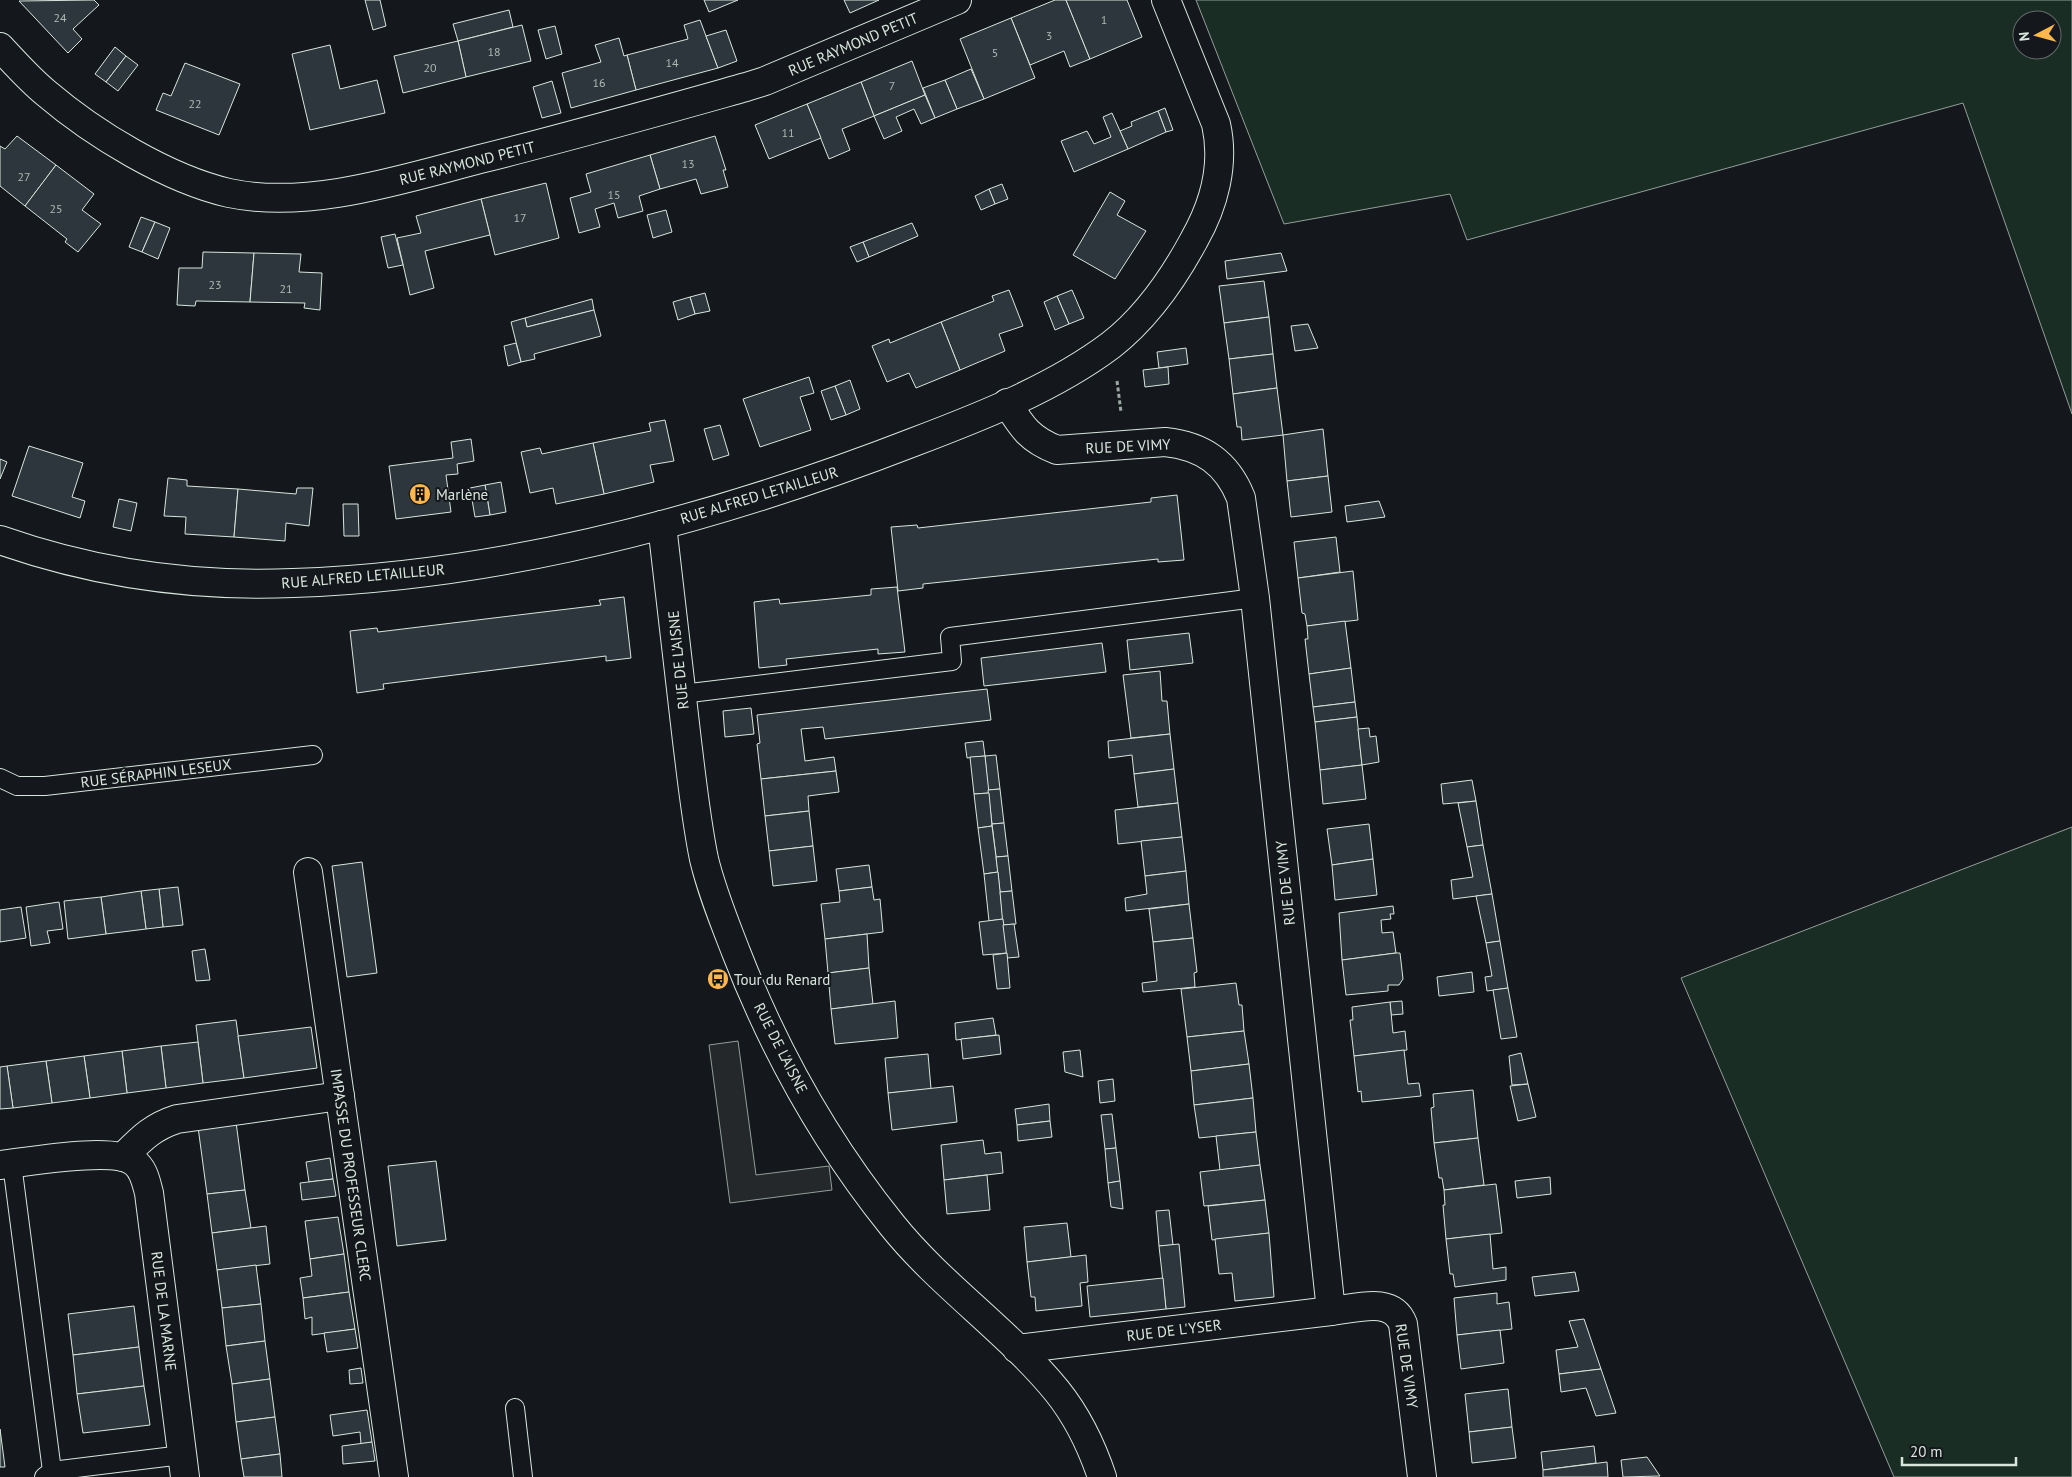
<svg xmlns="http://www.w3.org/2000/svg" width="2072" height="1477" font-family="'PT Sans',sans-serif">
<rect width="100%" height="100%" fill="#14181c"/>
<g fill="#1a2d24" stroke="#939e99" fill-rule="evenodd">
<path d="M1196 0H2072V414L1963 103 1467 240 1450 194 1284 224ZM2022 20H2052V50H2022Z"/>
<polygon points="2072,827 2072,1477 1894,1477 1681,978"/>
</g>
<polygon fill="#24282b" stroke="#939e99" points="738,1041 756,1175 829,1166 832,1190 730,1203 709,1045"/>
<g fill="#2c363c" stroke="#d8e6dc">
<polygon points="94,0 99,5 73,29 82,39 68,53 19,1"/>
<polygon points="365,0 380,0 386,26 373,30"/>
<polygon points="704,0 738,0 709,12"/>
<polygon points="844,0 879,0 850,13"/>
<polygon points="1055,0 1066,0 1090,59 1070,67 1064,51 1030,65 1011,18"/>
<polygon points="1066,0 1127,0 1142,37 1090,59"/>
<polygon points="509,10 513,27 458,41 453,24"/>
<polygon points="1011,18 1035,78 984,99 960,39"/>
<polygon points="700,20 718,68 636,90 627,55 688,39 684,25"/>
<polygon points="522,25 531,61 466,77 458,41"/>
<polygon points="555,26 562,54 546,59 538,30"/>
<polygon points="726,30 737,61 718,68 706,36"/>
<polygon points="619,38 624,56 627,55 636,90 571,108 562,73 601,62 595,45"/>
<polygon points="458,41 466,77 403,93 394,56"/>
<polygon points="330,45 340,89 377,80 385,113 310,130 292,54"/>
<polygon points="115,47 126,56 106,82 95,74"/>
<polygon points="126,56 138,65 118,91 106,82"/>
<polygon points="912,61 925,95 874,116 861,82"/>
<polygon points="185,63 240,84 219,135 156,110 163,93 171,96"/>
<polygon points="971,69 984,99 957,109 945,80"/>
<polygon points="945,80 957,109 935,118 923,88"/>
<polygon points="552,81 561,113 542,118 533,87"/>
<polygon points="861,82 874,116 842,129 850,150 829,159 807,104"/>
<polygon points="925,95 935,118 921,124 914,109 896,117 902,131 884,139 874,116"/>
<polygon points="807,104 821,138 769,159 755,125"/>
<polygon points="1165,108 1173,130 1166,132 1158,111"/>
<polygon points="1158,111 1166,132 1128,149 1120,131 1132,126 1131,122"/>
<polygon points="1112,113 1128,149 1074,172 1061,141 1087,131 1094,144 1111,137 1103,117"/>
<polygon points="17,136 56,165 25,206 0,186 0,146 5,149"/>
<polygon points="715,136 726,170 723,170 728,187 701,194 696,179 660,189 650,155"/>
<polygon points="650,155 660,189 639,196 643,211 618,218 614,203 595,209 600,227 579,233 570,198 591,192 586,174"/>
<polygon points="56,165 94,194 82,210 101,224 78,252 65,242 67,239 25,206"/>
<polygon points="546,183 559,238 495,255 481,199"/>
<polygon points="1002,184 1008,199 995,204 989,189"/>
<polygon points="989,189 995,204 981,210 975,196"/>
<polygon points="1110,192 1125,201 1117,215 1146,231 1115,279 1073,255"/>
<polygon points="481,199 490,235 425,251 434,288 410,295 397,238 421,233 416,216"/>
<polygon points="666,210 672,232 653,238 647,215"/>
<polygon points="141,217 155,222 142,252 129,247"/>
<polygon points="155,222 170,228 158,259 142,252"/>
<polygon points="912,223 918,236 869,257 863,242"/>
<polygon points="395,234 403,265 388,268 381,237"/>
<polygon points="863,242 869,257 857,262 850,247"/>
<polygon points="203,252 254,253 250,302 196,301 195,306 177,305 179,268 202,268"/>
<polygon points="254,253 301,254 299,272 322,273 320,310 304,308 305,303 250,302"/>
<polygon points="1281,253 1287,271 1227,279 1225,261"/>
<polygon points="1264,281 1269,317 1224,323 1219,286"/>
<polygon points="1009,290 1023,326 999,334 1005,351 960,370 941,322 994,301 992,296"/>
<polygon points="1072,290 1084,318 1069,324 1057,296"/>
<polygon points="705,293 710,311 695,314 690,297"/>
<polygon points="1057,296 1069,324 1055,330 1044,302"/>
<polygon points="690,297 695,314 678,320 673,302"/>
<polygon points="592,299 594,310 527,327 525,318"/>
<polygon points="594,310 601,336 534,354 535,359 521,362 511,322 525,318 527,327"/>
<polygon points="1269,317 1273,354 1229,359 1224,323"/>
<polygon points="941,322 960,370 916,388 909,373 887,382 872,346 889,339 890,343"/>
<polygon points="1308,324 1318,348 1295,351 1291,326"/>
<polygon points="516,343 521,362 508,366 504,346"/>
<polygon points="1186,348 1188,364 1159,368 1157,352"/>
<polygon points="1273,354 1277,388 1233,394 1229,359"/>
<polygon points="1168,367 1169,384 1145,387 1143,370"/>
<polygon points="809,377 814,393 800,397 811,430 760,447 743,399"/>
<polygon points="850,380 860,409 846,415 835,386"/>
<polygon points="835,386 846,415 831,420 821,391"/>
<polygon points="1277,388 1283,435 1242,440 1241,427 1237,427 1233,394"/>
<polygon points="665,420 674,461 650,465 654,482 604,494 593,443 651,431 649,423"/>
<polygon points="720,425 729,455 713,460 704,429"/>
<polygon points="1323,429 1328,476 1287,481 1283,435"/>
<polygon points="471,439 474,461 457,464 458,474 446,475 451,512 396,519 389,466 453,458 451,442"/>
<polygon points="593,443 604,494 556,504 553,488 530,493 521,452 540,448 542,454"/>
<polygon points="29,446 83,463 72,497 85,501 80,518 12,496"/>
<polygon points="0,459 7,462 0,479"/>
<polygon points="1328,476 1332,512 1291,517 1287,481"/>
<polygon points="168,478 187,480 187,486 238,489 234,537 185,534 186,517 164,516"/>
<polygon points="501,482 506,512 490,515 485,485"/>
<polygon points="485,485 490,515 475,517 470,488"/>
<polygon points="297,488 313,488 309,526 286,523 285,541 234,537 238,489 296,494"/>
<polygon points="1177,495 1184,560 1158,562 1158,559 923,584 923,588 898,591 891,527 917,525 918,528 1151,502 1151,498"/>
<polygon points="119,499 137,503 131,531 113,527"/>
<polygon points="1379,501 1385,517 1347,522 1345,506"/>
<polygon points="343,504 358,504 359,536 344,536"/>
<polygon points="1336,537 1340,572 1298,578 1294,542"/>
<polygon points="1353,571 1358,620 1307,626 1305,614 1302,613 1298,578"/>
<polygon points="897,587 905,652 878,654 878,649 786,659 787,665 759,668 754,602 779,599 780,604 871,595 871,589"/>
<polygon points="624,597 631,658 606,661 606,656 383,684 384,689 357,693 350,631 377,628 378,632 601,605 599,600"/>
<polygon points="1345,621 1351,668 1309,674 1305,639 1308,639 1307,626"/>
<polygon points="1189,633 1193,663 1130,670 1127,640"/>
<polygon points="1102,643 1106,672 984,686 981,658"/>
<polygon points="1351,668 1355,702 1313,707 1309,674"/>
<polygon points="1160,671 1162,701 1167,701 1170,734 1131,738 1123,675"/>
<polygon points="987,689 991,720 825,739 823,727 801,729 805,761 834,757 836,771 761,779 757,744 760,743 757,715"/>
<polygon points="1355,702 1357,717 1315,722 1313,707"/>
<polygon points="751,708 754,734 725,737 723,711"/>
<polygon points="1357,717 1362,765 1320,770 1315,722"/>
<polygon points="1369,728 1370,737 1376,736 1379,762 1362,765 1358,729"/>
<polygon points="1170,734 1174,769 1134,774 1132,755 1109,758 1108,741"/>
<polygon points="983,741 985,756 967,758 965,743"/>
<polygon points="996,755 1000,789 988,790 985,756"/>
<polygon points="985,756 989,793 974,794 970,757"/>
<polygon points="1362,765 1366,799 1323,804 1320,770"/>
<polygon points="1174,769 1178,803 1138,807 1134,774"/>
<polygon points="836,771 839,792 808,796 809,811 765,816 761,779"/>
<polygon points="1472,780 1476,801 1443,804 1441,784"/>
<polygon points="1000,789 1004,823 992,824 988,790"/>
<polygon points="989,793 992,826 978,828 974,794"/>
<polygon points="1476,801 1483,845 1467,847 1458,803"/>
<polygon points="1178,803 1182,837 1118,844 1115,810"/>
<polygon points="809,811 813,846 769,851 765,816"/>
<polygon points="1004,823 1008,856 996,857 992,824"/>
<polygon points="1369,824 1373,859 1332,865 1327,829"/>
<polygon points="992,826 998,872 984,874 978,828"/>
<polygon points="1182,837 1186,871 1145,876 1141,841"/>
<polygon points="1483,845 1492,894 1453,899 1451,880 1473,877 1467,847"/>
<polygon points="813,846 817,881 773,886 769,851"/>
<polygon points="1008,856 1012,891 1000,892 996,857"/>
<polygon points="1373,859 1377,895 1335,900 1332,865"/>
<polygon points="362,862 377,973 347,977 332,866"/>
<polygon points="869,865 872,887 839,891 836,869"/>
<polygon points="1186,871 1189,904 1126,911 1125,898 1147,894 1145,876"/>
<polygon points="998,872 1003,919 989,921 984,874"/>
<polygon points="178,887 183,925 163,927 159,889"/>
<polygon points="872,887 874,900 880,899 883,932 825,939 821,904 840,902 839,891"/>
<polygon points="159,889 163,927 146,929 141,891"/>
<polygon points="141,891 146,929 106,934 101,897"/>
<polygon points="1012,891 1016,924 1003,925 1000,892"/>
<polygon points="1492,894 1500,941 1486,943 1476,896"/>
<polygon points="101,897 106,934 68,939 64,901"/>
<polygon points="59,902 63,929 47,931 50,943 31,946 26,907"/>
<polygon points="1189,904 1193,938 1153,942 1149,909"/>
<polygon points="1393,906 1394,914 1390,914 1391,919 1381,920 1382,933 1393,932 1396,953 1342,960 1339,913"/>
<polygon points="21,907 26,938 0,942 0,910"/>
<polygon points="1003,919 1007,953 983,955 979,922"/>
<polygon points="1014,924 1019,957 1007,958 1003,925"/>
<polygon points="867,934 869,968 828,973 825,939"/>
<polygon points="1193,938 1197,972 1194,973 1195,987 1143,992 1142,983 1157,981 1153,942"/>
<polygon points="1500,941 1508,988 1487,991 1485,977 1492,976 1486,943"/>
<polygon points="205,949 210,980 196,981 192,951"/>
<polygon points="1007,953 1010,988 997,989 993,955"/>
<polygon points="1396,953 1400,953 1403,979 1399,985 1388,985 1388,991 1346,995 1342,960"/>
<polygon points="869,968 873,1004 831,1009 828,973"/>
<polygon points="1472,972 1474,992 1439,996 1437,977"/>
<polygon points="1236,983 1239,1005 1242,1005 1244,1031 1187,1037 1181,989"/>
<polygon points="1508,988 1517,1037 1501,1039 1493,990"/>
<polygon points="895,1001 898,1038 835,1044 831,1009"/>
<polygon points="1402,1001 1403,1014 1391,1015 1390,1002"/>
<polygon points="1390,1002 1393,1033 1405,1031 1407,1050 1354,1056 1350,1020 1353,1020 1352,1007"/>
<polygon points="993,1018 996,1035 956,1040 955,1023"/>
<polygon points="236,1020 244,1078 203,1083 196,1025"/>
<polygon points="311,1027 317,1068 244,1078 238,1036"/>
<polygon points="1244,1031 1249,1064 1191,1071 1187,1037"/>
<polygon points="999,1035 1001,1054 963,1059 961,1039"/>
<polygon points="198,1042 203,1083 166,1088 161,1046"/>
<polygon points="161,1046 166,1088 127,1093 122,1051"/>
<polygon points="1080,1050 1083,1077 1065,1072 1063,1052"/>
<polygon points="1404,1050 1408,1084 1419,1083 1421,1096 1362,1102 1361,1091 1358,1092 1354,1056"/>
<polygon points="122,1051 127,1093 90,1098 84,1056"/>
<polygon points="1521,1053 1528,1084 1512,1085 1509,1056"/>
<polygon points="928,1054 931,1089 888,1093 885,1058"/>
<polygon points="84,1056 90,1098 52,1103 46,1061"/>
<polygon points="46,1061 52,1103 13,1108 7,1066"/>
<polygon points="1249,1064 1253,1098 1194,1105 1191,1071"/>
<polygon points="7,1066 13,1108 0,1109 0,1067"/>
<polygon points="1113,1079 1115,1101 1100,1103 1098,1081"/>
<polygon points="1528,1084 1536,1117 1518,1121 1510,1086"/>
<polygon points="953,1086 957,1122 892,1130 888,1093"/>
<polygon points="1473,1090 1478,1138 1434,1143 1431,1108 1434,1107 1433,1094"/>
<polygon points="1253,1098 1256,1132 1199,1138 1194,1105"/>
<polygon points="1049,1104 1050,1121 1017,1125 1015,1109"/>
<polygon points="1112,1114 1116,1148 1105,1149 1101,1115"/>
<polygon points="1050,1121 1052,1137 1018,1141 1017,1125"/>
<polygon points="236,1122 245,1190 207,1194 198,1127"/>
<polygon points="1256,1132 1260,1165 1220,1170 1216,1136"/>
<polygon points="1478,1138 1484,1185 1444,1190 1442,1178 1439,1178 1434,1143"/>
<polygon points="983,1140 985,1154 1001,1152 1003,1173 944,1180 941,1145"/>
<polygon points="1116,1148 1120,1181 1108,1183 1105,1149"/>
<polygon points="330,1158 333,1179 309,1182 306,1162"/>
<polygon points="436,1161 446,1240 397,1246 388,1166"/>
<polygon points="1260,1165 1265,1200 1204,1206 1200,1172"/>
<polygon points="987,1175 990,1210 947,1214 944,1180"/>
<polygon points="1550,1177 1551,1194 1517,1198 1515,1181"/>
<polygon points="333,1179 336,1196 302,1200 300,1183"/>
<polygon points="1120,1181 1123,1209 1111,1207 1108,1183"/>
<polygon points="1496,1184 1502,1233 1446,1239 1443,1205 1445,1205 1444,1190"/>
<polygon points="245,1190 251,1228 212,1233 207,1194"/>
<polygon points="1265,1200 1269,1233 1212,1240 1208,1206"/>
<polygon points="1169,1210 1173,1245 1159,1246 1156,1211"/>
<polygon points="338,1217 344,1254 310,1259 305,1221"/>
<polygon points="1067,1223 1071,1257 1027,1262 1024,1227"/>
<polygon points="266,1226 270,1264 217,1270 212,1233"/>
<polygon points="1269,1233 1274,1297 1235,1301 1232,1273 1219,1274 1215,1239"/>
<polygon points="1490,1234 1493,1269 1506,1267 1506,1280 1455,1287 1453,1274 1450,1274 1446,1239"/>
<polygon points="1179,1244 1185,1307 1166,1309 1159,1246"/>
<polygon points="344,1254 349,1292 303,1298 300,1278 312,1276 310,1259"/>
<polygon points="1086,1255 1088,1282 1080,1283 1082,1306 1036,1311 1035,1297 1031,1297 1027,1262"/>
<polygon points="256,1265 261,1304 222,1308 217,1270"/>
<polygon points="1575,1272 1579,1291 1535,1296 1532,1277"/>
<polygon points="1163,1278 1166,1309 1090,1317 1087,1286"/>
<polygon points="349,1292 355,1329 312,1335 312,1317 305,1319 303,1298"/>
<polygon points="1497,1293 1497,1304 1509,1302 1512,1329 1457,1335 1454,1298"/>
<polygon points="261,1304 265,1341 226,1346 222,1308"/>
<polygon points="134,1306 139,1347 73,1355 68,1314"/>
<polygon points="1584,1319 1601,1369 1559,1374 1556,1350 1578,1347 1569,1321"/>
<polygon points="355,1329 358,1348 327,1352 324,1333"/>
<polygon points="1500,1330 1504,1363 1461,1369 1457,1335"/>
<polygon points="265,1341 270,1379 232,1384 226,1346"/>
<polygon points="139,1347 144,1386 77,1394 73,1355"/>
<polygon points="361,1368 363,1383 350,1384 349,1370"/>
<polygon points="1601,1369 1616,1413 1596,1416 1586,1388 1561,1392 1559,1374"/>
<polygon points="270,1379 275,1417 236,1422 232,1384"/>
<polygon points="144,1386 150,1425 83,1433 77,1394"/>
<polygon points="1508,1389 1512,1427 1469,1432 1465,1394"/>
<polygon points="367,1410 372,1442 361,1444 360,1432 333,1436 330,1415"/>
<polygon points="275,1417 280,1454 241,1459 236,1422"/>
<polygon points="1512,1427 1516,1458 1472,1463 1469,1432"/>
<polygon points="0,1429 5,1467 0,1467"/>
<polygon points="372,1442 375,1461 343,1464 342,1446"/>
<polygon points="1594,1446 1596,1463 1543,1470 1541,1452"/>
<polygon points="280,1454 282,1477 244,1477 241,1459"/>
<polygon points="1647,1457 1660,1476 1623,1477 1621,1460"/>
<polygon points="1607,1462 1608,1477 1543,1477 1543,1470"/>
</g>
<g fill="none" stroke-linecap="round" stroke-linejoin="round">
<g stroke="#d8e6dc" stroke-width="20">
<g id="lane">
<polyline points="682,694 952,661 950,637 1255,598"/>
<polyline points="0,778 17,786 45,786 313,755"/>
<polyline points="12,1164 52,1471"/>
<polyline points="515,1408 523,1477"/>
<polyline points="44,1477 52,1471 182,1455"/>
</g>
</g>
<g stroke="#d8e6dc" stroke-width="30">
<g id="street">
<path d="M0 47C15 63 29 79 46 93 94 134 168 179 229 193 309 210 403 179 480 159 569 137 657 112 746 87L765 81 957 0"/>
<path d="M1007 403C1022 427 1029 439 1057 450L1165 442C1203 446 1227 463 1241 498L1255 598 1331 1311C1355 1309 1392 1295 1403 1324L1422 1477"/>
<path d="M662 525C671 597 679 669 687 741 692 781 696 820 704 859 712 892 724 921 736 952 774 1050 826 1143 892 1225 941 1286 1007 1330 1057 1391 1077 1416 1092 1447 1102 1477"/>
<path d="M0 540C94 573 194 587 293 583 504 576 718 518 914 442 980 417 1054 388 1111 345 1147 317 1173 279 1194 240 1214 205 1225 164 1216 124L1166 0"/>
<polyline points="308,872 394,1477"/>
<path d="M123 1157C141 1139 152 1127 177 1119L340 1096"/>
<path d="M0 1165C28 1162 113 1146 134 1162 144 1169 146 1182 149 1193L185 1477"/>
<polyline points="1017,1349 1331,1311"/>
</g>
</g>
<polyline stroke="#9da8a2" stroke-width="3" stroke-dasharray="4 2.5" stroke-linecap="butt" points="1117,381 1121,412"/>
<use href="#lane" stroke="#14181c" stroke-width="18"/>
<use href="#street" stroke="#14181c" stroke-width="28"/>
</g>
<defs>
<g id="building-disc" transform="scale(1.125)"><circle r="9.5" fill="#ffb74d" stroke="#14181c"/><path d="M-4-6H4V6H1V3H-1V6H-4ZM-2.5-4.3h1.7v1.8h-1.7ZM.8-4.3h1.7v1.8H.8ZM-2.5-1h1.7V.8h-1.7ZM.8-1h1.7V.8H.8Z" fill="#111"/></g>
<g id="bus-disc" transform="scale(1.125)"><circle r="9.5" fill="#ffb74d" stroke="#14181c"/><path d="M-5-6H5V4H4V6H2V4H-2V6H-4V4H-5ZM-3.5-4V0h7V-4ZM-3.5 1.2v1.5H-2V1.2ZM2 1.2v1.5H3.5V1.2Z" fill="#111"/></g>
</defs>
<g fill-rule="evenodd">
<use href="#building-disc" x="420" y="494"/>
<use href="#bus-disc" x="718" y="979"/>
</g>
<g text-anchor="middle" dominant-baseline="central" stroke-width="4" stroke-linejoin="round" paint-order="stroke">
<g font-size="12" fill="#adbab4">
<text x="60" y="17">24</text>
<text x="1104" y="19">1</text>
<text x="1049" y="35">3</text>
<text x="494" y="51">18</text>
<text x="995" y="52">5</text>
<text x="672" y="62">14</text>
<text x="430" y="67">20</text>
<text x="599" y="82">16</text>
<text x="892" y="85">7</text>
<text x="195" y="103">22</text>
<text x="788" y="132">11</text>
<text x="688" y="163">13</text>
<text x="24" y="176">27</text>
<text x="614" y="194">15</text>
<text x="56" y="208">25</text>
<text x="520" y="217">17</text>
<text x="215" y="284">23</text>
<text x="286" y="288">21</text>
</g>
<g font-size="15" fill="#d8e6dc" stroke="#14181c">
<text transform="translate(853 44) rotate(-23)">RUE RAYMOND PETIT</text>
<text transform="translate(467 163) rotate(-14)">RUE RAYMOND PETIT</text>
<text transform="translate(1128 446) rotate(-3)">RUE DE VIMY</text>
<text transform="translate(759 495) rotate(-17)">RUE ALFRED LETAILLEUR</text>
<text transform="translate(363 576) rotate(-5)">RUE ALFRED LETAILLEUR</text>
<text transform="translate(678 660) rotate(-96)">RUE DE L'AISNE</text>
<text transform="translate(156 773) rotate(-7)">RUE SÉRAPHIN LESEUX</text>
<text transform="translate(1285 883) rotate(-96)">RUE DE VIMY</text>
<text transform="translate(781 1048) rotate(63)">RUE DE L'AISNE</text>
<text transform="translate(351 1175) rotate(82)">IMPASSE DU PROFESSEUR CLERC</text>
<text transform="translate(164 1311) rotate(83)">RUE DE LA MARNE</text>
<text transform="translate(1174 1330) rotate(-7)">RUE DE L'YSER</text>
<text transform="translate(1407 1366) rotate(82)">RUE DE VIMY</text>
</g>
<g font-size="15" fill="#d8e6dc" stroke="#14181c" text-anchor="start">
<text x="436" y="494">Marlène</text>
<text x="734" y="979">Tour du Renard</text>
</g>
</g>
<g transform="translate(2037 35) rotate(264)"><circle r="24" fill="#14181c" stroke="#626a69"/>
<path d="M0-4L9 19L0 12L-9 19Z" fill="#ffb74d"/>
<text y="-8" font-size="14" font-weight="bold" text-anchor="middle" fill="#d8e6dc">N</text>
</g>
<path d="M1902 1457v8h114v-8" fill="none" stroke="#d8e6dc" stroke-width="2.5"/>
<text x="1910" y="1457" font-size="15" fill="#d8e6dc" stroke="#14181c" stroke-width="4" paint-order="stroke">20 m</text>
</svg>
